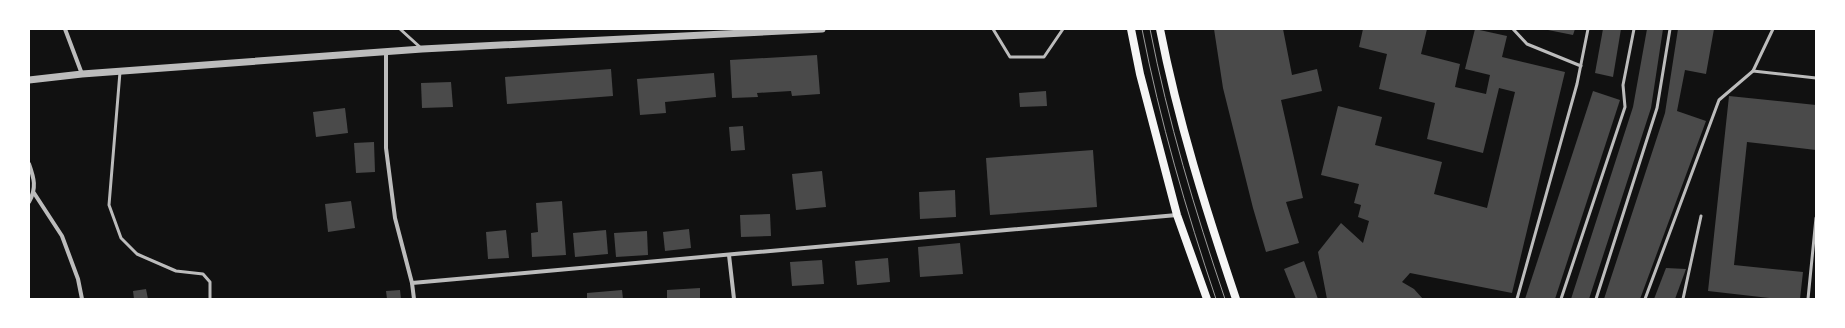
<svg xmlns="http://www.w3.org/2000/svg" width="1845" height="328" font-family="Raleway,sans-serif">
<rect width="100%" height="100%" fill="#111"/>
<g fill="#4a4a4a">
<polygon points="1214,29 1283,29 1292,75 1317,69 1322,91 1281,100 1303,198 1286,202 1299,243 1266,252 1253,208 1223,88"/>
<polygon points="1363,29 1427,29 1421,54 1460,64 1455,87 1486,94 1490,75 1465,69 1475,29 1507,36 1502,57 1565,72 1512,293 1410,273 1402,282 1414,289 1423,299 1327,299 1318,252 1341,223 1363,243 1369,221 1358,217 1361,205 1354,203 1359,184 1321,175 1338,106 1382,117 1375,145 1442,162 1434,194 1487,208 1515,92 1499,88 1483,153 1427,139 1435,103 1379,89 1387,54 1359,47"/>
<polygon points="1543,29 1575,29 1573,35"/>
<polygon points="1603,29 1621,29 1613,77 1595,73"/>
<polygon points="1647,29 1663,29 1651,108 1589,299 1571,299 1633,107"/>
<polygon points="1678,29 1714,29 1706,74 1685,70 1677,111 1706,121 1640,299 1604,299 1665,113"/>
<polygon points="817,55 820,94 792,96 791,91 757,93 758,97 732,98 730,60"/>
<polygon points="611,69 613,96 507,104 505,77"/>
<polygon points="714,73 716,97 665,102 666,113 640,115 637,79"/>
<polygon points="451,82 453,107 422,108 421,83"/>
<polygon points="1046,91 1047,106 1020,107 1019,93"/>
<polygon points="1593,91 1620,100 1555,299 1525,299"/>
<polygon points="1729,96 1816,105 1816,150 1747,142 1734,265 1803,272 1800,299 1778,299 1708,291"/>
<polygon points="345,108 348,133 316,137 313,112"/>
<polygon points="743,126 745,150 731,151 729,127"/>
<polygon points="374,142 375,172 356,173 354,143"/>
<polygon points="1093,150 1097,207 990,215 986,158"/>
<polygon points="822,171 826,207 796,210 792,174"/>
<polygon points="955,190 956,217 920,219 919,192"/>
<polygon points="351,201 355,228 328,232 325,204"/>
<polygon points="562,201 566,255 532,257 531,233 538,232 536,203"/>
<polygon points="770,214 771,236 741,237 740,215"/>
<polygon points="689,229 691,248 665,251 663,232"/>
<polygon points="506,230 509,258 488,259 486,232"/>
<polygon points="606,230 608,254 575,257 573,233"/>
<polygon points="647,231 648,255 616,257 614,233"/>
<polygon points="960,243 963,274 920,277 918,247"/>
<polygon points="888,258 890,282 857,285 855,261"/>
<polygon points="822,260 824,284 792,286 790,262"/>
<polygon points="1304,261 1318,299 1296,299 1284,269"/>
<polygon points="1666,268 1686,269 1675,299 1654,299"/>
<polygon points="700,288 700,299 667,299 667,290"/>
<polygon points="146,289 148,299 134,299 133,291"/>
<polygon points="400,290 401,299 387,299 386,291"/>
<polygon points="622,290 623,299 587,299 587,293"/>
</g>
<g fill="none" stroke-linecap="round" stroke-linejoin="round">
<g stroke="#bcbcbc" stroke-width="3">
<polyline points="400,29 421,48"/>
<polyline points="993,29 1010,57 1044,57 1063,29"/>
<polyline points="1513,29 1527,44 1581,66"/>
<polyline points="1753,71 1816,78"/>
<polyline points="120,72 109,205 121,238 137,254 176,271 203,274 210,282 210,299"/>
<polyline points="1517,299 1577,84 1588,29"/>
<polyline points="1561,299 1625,107 1623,85 1634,29"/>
<polyline points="1596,299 1657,108 1670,29"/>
<polyline points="1645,299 1719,100 1753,71 1773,29"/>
<polyline points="1683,299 1701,216"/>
<polyline points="1808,299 1816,218"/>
</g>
<g stroke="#bcbcbc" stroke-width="4">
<polyline points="65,29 82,74"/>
<polyline points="386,53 386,148 395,218 412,283 414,299"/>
<path d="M29 164C34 178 37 188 29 202"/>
<polyline points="34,193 62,236 78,279 82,299"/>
<polyline points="729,255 734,299"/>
<path d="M412 283C667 261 922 236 1177 215"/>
</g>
<polyline stroke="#bcbcbc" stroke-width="7" points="29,80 82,74 422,49 822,29"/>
<g stroke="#f5f5f5" stroke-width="8">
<polyline points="1131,29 1140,74 1177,215 1207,299"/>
<path d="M1160 29C1178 121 1206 210 1236 299"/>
</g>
<g stroke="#9a9a9a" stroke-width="1">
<path d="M1142 29C1160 121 1186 210 1216 299"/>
<path d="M1150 29C1168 121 1195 211 1225 299"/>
</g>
</g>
<rect width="1845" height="328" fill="none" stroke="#ffffff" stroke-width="60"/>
</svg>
